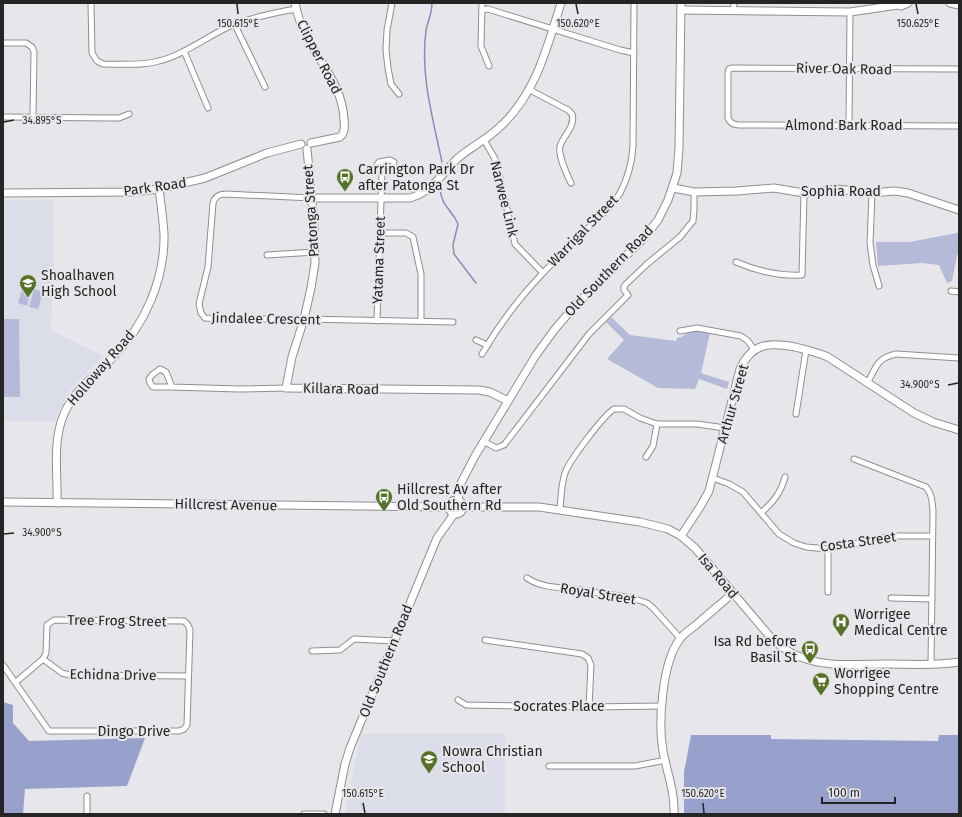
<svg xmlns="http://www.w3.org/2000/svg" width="962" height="817" font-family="'Fira Sans',sans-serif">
<rect width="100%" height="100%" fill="#e7e7eb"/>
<g fill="#dbdde8">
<polygon points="3,200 53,200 54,266 51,330 103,356 70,390 54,422 3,421"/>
<polygon points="361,734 506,734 505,814 345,814"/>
</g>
<g fill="#b4bad8">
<polygon points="959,231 959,253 957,255 952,281 947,283 939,265 922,263 878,266 876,242 909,242 957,233"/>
<polygon points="23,286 32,288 27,306 18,303"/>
<polygon points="34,289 43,292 38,309 29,307"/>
<path d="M611 317 630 335 676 341 677 338C682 338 685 334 689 332 695 329 704 332 710 333L701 373 729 382 727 389 699 379 695 389 658 388 607 359 624 340 606 322Z"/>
<polygon points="3,319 19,319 20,397 3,397"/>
</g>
<g fill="#98a0cc">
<polygon points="3,702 13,705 13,723 29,741 145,738 127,786 25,789 23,814 3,814"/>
<polygon points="691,735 771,735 771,739 938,741 939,735 959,735 959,814 684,814 684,772"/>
</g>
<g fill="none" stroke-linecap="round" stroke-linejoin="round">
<g stroke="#868eb9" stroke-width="1.5">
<path d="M432 3C432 13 428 21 426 30 420 75 433 119 442 162"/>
<polyline points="440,188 441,195 444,203 455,218 458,224 453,245 454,254 476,283"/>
</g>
<g stroke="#8e8f92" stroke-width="7">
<g id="minor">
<path d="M91 3 92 53 97 61 103 64C121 64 141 66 159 61 183 55 205 38 228 27 250 18 272 13 296 9"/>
<polyline points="392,3 387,30 386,50 388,68 391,84 399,94"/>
<polyline points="482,3 481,46 489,66"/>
<polyline points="482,10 488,9 620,50 634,53"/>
<polyline points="733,11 734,3"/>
<polyline points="235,25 265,87"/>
<polyline points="3,43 26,43 32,47 34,52 33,117"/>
<polyline points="184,51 208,108"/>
<path d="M959 69 733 68 729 69 728 73V118C731 125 736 125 743 125L959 126"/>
<path d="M530 90 568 110 572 114C576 126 563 136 560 146 558 155 567 175 571 183"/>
<polyline points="3,117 111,118 119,118 129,114"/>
<polyline points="849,125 850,12"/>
<polyline points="484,140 494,157 497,165 515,244 543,273"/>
<polyline points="872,193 870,243 873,265 879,286"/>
<path d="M312 198 226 194C219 194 215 196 213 203L208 267 199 304 201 313 205 318 221 319H304L453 322"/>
<polyline points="380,233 406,233 413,237 421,274 421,321"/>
<polyline points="267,255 315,252"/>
<path d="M736 262C757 271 779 276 802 275L804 193"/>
<polyline points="951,291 959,292"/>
<polyline points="377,321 382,171 379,170 376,166 379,162 390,160 394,162 393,168 382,171"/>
<polyline points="680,331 697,328 741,336 748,341 754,350"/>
<polyline points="476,340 487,345"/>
<path d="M482 354C499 325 519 298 542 274 558 257 575 241 592 224 602 215 613 205 620 193 628 178 632 163 633 146L634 3"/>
<path d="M868 382C876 367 877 358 896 354L959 358"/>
<polyline points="172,387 153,387 150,383 149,379 153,374 160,369 166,372 172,387 239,389 286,388"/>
<polyline points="796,414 806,350"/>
<polyline points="483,441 496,448 504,445 589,334 628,295 624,290 624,286 647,264 680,237 693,221 694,209 694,192"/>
<polyline points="646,457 653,446 657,424"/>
<path d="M854 459 926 487C932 494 932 501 933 511L931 664"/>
<polyline points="713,478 729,484 743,492 779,534 794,543 806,547 828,549 892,536 932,536"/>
<path d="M560 510C561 498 561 485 565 473 569 461 603 416 614 409H624L640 418 657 424H697L725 428"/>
<path d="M761 513C773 502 781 493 785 477"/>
<path d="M527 578C543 589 563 587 582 590 599 593 616 595 632 598L647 603 653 608 680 638"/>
<polyline points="828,592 828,549"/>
<polyline points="891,598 932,599"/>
<polyline points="485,640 582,654 588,658 591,665 589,707"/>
<polyline points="312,651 340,650 354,639 394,641"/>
<polyline points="43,659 62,673 70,675 188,676"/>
<polyline points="3,665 49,731 179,731 184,729 187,725 190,630 188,625 184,621 54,620 47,625 46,653 43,659 16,682"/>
<polyline points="458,700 466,705 589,707 662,706"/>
<polyline points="549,766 635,766 666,760"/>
<polyline points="87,796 87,814"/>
<polyline points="304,814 324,814"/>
</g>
</g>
<g stroke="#8e8f92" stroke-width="9">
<g id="tertiary">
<path d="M295 3C297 14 301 25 306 35 320 63 343 87 344 120 345 127 345 133 340 137L311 143"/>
<polyline points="895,3 901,6 908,3"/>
<polyline points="950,3 959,5"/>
<polyline points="681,10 850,12 898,5"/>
<polyline points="307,149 314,222 315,263 311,288 304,319 292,357 286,388 479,390 490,392 508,401"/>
<polyline points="673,188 694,192 737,191 774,188 804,193 837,189 872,193 895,191 908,193 959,210"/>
<polyline points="3,193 130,192 159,189 205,178 267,153 301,144"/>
<path d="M312 198H410C432 192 443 172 458 158 466 151 475 146 483 140 490 136 496 130 502 125 537 91 547 47 561 3"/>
<path d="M57 503C58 474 52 441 64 414 74 390 96 375 113 357 145 325 165 279 164 234 163 219 161 204 159 189"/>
<path d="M681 536 700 507 709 491 740 369C752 343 769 342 795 347 807 350 817 352 828 357L914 413 933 422 959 430"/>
<path d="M674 814C675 792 667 773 663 751 658 723 662 662 680 639 684 633 691 629 696 625 708 614 721 604 733 593"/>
</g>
</g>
<g stroke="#8e8f92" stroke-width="9">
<g id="secondary">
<circle cx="456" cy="507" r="7"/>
<polyline points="458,500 461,483 475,456 536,355 555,329 574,307 642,240 658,220 668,200 677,173 679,148 681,3"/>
<polyline points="3,502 449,507"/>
<path d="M464 507H539L640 522 668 529 681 536 695 548 772 639C783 649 795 656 809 660 834 667 862 664 888 664 912 664 936 666 959 662"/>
<polyline points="335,814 345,764 350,748 437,538 454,514"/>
</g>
</g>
<use href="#minor" stroke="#fff" stroke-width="5"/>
<use href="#tertiary" stroke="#fff" stroke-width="7"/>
<use href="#secondary" stroke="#fff" stroke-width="7"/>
</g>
<path fill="none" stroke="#252526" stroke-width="1.5" d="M237 4 238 14M576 4 578 14M916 4 918 14M4 122 14 120M948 385 958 383M4 534 14 533M363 803 365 813M703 803 704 813"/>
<defs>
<g id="bus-pin" transform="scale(0.9)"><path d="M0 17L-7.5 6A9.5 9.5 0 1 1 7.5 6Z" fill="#567226" stroke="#e7e7eb"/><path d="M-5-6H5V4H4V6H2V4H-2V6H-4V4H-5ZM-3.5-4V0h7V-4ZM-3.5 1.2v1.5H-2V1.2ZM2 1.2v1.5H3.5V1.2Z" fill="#fff"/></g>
<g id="school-pin" transform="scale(0.9)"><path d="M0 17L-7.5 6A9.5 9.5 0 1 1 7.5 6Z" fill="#567226" stroke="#e7e7eb"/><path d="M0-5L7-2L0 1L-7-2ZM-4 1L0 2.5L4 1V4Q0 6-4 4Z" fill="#fff"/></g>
<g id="hospital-pin" transform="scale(0.9)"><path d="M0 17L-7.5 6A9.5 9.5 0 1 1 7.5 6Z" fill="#567226" stroke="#e7e7eb"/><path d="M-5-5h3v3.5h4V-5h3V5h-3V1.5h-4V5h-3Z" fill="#fff"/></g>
<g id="supermarket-pin" transform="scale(0.9)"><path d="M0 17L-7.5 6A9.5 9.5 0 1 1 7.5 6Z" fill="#567226" stroke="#e7e7eb"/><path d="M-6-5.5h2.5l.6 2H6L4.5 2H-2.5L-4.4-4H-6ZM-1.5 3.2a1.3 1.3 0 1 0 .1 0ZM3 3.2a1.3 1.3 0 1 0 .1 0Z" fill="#fff"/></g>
</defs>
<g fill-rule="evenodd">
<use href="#bus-pin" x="345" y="177"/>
<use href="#school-pin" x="28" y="283"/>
<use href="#bus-pin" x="384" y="497"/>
<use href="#hospital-pin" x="841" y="622"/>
<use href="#bus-pin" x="810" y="649"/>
<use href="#supermarket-pin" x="821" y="681"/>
<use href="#school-pin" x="429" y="759"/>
</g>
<g text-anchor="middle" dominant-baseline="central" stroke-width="4" stroke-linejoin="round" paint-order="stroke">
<g font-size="14" fill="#252526" stroke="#e7e7eb">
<text transform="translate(319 57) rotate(63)">Clipper Road</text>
<text transform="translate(844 69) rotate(1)">River Oak Road</text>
<text x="844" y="125">Almond Bark Road</text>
<text transform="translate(155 187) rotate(-8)">Park Road</text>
<text x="841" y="191">Sophia Road</text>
<text transform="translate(504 199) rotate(76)">Narwee Link</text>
<text transform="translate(311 211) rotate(-94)">Patonga Street</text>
<text transform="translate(583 231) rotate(-46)">Warrigal Street</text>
<text transform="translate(379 260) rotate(-88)">Yatama Street</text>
<text transform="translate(609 271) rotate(-46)">Old Southern Road</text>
<text transform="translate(266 319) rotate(1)">Jindalee Crescent</text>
<text transform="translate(101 368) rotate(-49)">Holloway Road</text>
<text transform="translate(341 389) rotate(1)">Killara Road</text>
<text transform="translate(733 404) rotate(-74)">Arthur Street</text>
<text transform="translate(226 505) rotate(1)">Hillcrest Avenue</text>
<text transform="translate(858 542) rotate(-8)">Costa Street</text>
<text transform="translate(718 576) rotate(50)">Isa Road</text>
<text transform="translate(598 594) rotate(9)">Royal Street</text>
<text transform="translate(117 621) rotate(1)">Tree Frog Street</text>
<text transform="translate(386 661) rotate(-68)">Old Southern Road</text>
<text transform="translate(113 675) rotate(1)">Echidna Drive</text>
<text x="559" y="706">Socrates Place</text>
<text x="134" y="731">Dingo Drive</text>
</g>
<g font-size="14" fill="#252526" stroke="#e7e7eb" text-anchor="start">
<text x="358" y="169">Carrington Park Dr<tspan x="358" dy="16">after Patonga St</tspan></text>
<text x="41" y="275">Shoalhaven<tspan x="41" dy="16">High School</tspan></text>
<text x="397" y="489">Hillcrest Av after<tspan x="397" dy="16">Old Southern Rd</tspan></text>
<text x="854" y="614">Worrigee<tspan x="854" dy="16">Medical Centre</tspan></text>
<text x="797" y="641" text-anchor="end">Isa Rd before<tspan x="797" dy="16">Basil St</tspan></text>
<text x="834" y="673">Worrigee<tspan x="834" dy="16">Shopping Centre</tspan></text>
<text x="442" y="751">Nowra Christian<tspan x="442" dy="16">School</tspan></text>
</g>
</g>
<g font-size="10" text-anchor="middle" fill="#252526" stroke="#e7e7eb" stroke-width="4" stroke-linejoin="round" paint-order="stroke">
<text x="918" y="27">150.625°E</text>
<text x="238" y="27">150.615°E</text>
<text x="578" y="27">150.620°E</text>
<text x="42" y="124">34.895°S</text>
<text x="920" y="388">34.900°S</text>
<text x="42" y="536">34.900°S</text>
<text x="363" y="797">150.615°E</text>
<text x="703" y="797">150.620°E</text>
</g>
<rect width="962" height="817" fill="none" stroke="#252526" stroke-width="8"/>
<path d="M822 797v6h73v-6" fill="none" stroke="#252526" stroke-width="2"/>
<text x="828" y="797" font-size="12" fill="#252526" stroke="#e7e7eb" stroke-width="3" paint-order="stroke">100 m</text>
</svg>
